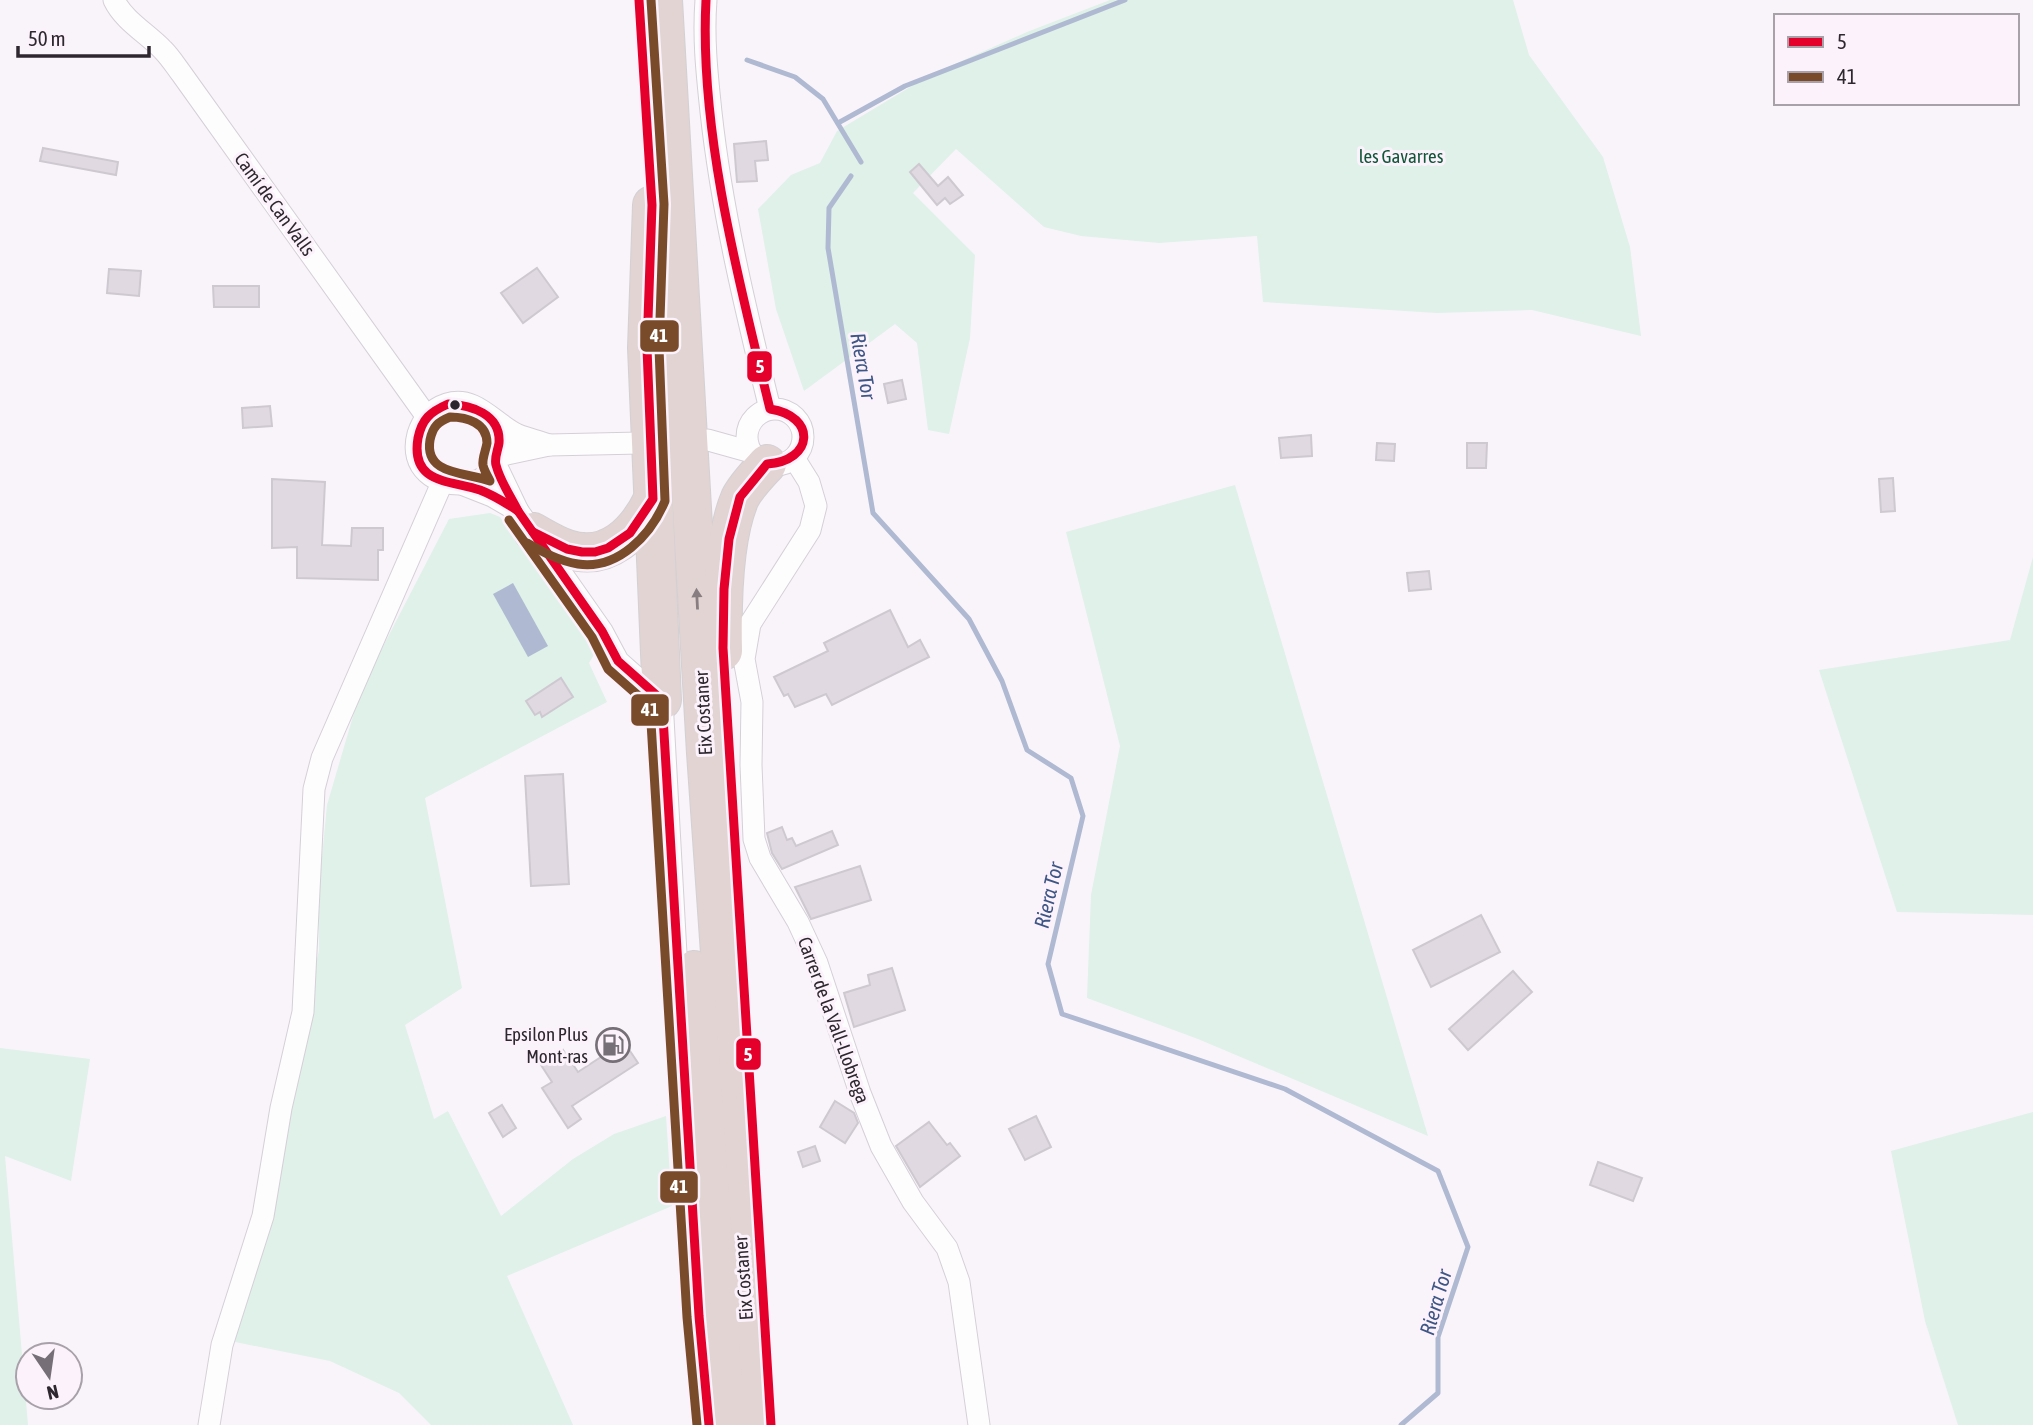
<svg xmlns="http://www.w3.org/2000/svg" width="2033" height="1425" font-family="'Asap Condensed',sans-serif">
<rect width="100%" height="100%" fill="#f9f4fa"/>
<g fill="#dff1e8">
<polygon points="1110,0 1513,0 1529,55 1603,157 1630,247 1641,336 1532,310 1437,313 1263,302 1257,236 1159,243 1081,236 1044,227 956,149 913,193 975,255 970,338 949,434 928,430 917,343 895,324 804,391 776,309 758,209 791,175 820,163 837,131 930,75 1027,32"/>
<polygon points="1235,485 1428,1136 1198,1039 1087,998 1091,895 1120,746 1066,532"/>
<polygon points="490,513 500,517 595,653 589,663 607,702 425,798 462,988 405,1025 434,1119 448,1111 501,1216 573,1159 614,1134 666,1116 672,1206 507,1276 573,1425 431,1425 399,1393 330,1361 235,1342 319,950 319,888 327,805 361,689 449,519"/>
<polygon points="2033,557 2033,915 1897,912 1819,670 2010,640"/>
<polygon points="0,1048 90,1059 71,1181 5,1156 28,1425 0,1425"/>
<polygon points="2033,1112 2033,1425 1958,1425 1925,1321 1891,1151"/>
</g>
<polygon fill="#afb9d2" points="513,583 548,646 528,657 493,594"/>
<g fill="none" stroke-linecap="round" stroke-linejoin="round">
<g stroke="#afb9d2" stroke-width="5">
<polyline points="747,60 795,77 823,99 861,162"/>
<polyline points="838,123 905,86 1125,0"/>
<polyline points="851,176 829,208 828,248 873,513 969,619 1002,681 1027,750 1071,778 1083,816 1048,964 1062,1014 1285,1089 1438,1171 1468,1247 1438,1337 1438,1393 1401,1425"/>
</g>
</g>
<g fill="#e1d9e2" stroke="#cec8d0" stroke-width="2">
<polygon points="766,141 768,160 755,161 757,181 737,182 734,144"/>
<polygon points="43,148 118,162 116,175 40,161"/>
<polygon points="919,164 938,186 948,177 963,195 950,204 945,198 937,205 910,172"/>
<polygon points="537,268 558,297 523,323 501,293"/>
<polygon points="109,269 141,271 139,296 107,293"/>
<polygon points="213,286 259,286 259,307 214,307"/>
<polygon points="902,380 906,399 888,403 884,384"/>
<polygon points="270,406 272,426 243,428 242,408"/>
<polygon points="1311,435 1312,456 1281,458 1279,438"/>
<polygon points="1377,443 1395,444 1394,461 1376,460"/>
<polygon points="1467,443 1487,443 1486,468 1467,468"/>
<polygon points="1893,478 1895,511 1881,512 1879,479"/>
<polygon points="272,479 325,482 322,545 351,546 352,528 383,528 383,550 378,550 378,580 297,578 297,547 272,548"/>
<polygon points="1429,571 1431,589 1409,591 1407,573"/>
<polygon points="890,610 908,647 920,640 929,657 832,705 826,694 795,707 788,694 784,696 774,677 828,651 824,643"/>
<polygon points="561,678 573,697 542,717 540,712 535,715 526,701"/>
<polygon points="563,774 569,884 531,886 525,776"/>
<polygon points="782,827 787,840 792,838 796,846 832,831 838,845 782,869 772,853 767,833"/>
<polygon points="860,866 871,900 811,919 795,887"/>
<polygon points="1481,915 1500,952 1431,987 1413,950"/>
<polygon points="892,968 905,1010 854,1027 844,993 870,985 868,975"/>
<polygon points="1513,971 1532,992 1468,1050 1449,1029"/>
<polygon points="624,1042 638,1063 572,1106 581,1119 568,1128 542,1088 552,1082 541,1065 563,1050 578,1072"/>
<polygon points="835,1101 854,1113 858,1123 845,1143 820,1127"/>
<polygon points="502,1105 516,1128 503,1137 489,1113"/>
<polygon points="1036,1116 1051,1147 1025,1160 1009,1129"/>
<polygon points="929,1122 947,1145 950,1143 960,1156 920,1187 896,1146"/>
<polygon points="815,1146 820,1161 803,1167 798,1152"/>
<polygon points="1598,1162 1642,1178 1633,1201 1590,1185"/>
</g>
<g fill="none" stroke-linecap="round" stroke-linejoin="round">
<g stroke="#d5cfd7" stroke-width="23">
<g id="minor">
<path d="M114 0C124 21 148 34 163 50 170 57 175 65 181 73L427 417"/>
<path d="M706 0C703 38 707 74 711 112 722 213 746 311 770 409"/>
<circle cx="775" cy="437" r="28"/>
<path d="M492 419C531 503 399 503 418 434 422 420 432 409 447 404 476 395 494 424 518 435 528 439 539 441 549 445"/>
<polyline points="708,440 751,452"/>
<polyline points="498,456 549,445 640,443"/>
<polyline points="794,458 809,482 816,506 810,530 750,624 744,659 752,702 751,765 754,839 760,858 798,922 817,963 860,1093 881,1146 913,1202 947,1248 959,1282 979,1425"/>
<polyline points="495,463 518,511 602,631 618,661 662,700 678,990"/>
<polyline points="464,485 492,496 518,511"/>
<polyline points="209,1425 222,1345 263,1216 281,1108 303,1012 314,789 322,758 442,483"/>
</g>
</g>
<g stroke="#d3d0d4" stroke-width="40">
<g id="motorway">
<polyline points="663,0 706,753 753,1425"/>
<polyline points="652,205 647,348 662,700"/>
<path d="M533 532C544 538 555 545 567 549 608 563 637 532 653 499"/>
<path d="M723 651C722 608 723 538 740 498 746 486 758 474 767 464"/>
<polyline points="694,970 726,1425"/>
</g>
</g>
<use href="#minor" stroke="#fefdfe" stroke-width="21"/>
<use href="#motorway" stroke="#e1d4d2" stroke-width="38"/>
<g stroke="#fbf2fc" stroke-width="14">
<g id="bus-1">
<path d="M706 0C699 131 739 282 770 409 817 416 814 461 767 464L740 497 729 539 724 589 723 648 771 1425"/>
<path d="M448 404C471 405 501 414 499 443 498 450 494 458 496 465 500 481 511 497 518 511 506 503 493 495 480 490 452 480 410 485 418 438 422 419 430 412 448 404Z"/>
<polyline points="518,511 602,631 618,661 662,700 699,1316 709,1425"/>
<polyline points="533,532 567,549 582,552 595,552 608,548 630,533 653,499 647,348 652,205 639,0"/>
</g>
</g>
<g stroke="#fbf2fc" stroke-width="14">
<g id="bus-2">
<path d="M450 417C467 417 487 423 487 443 486 450 482 458 483 465 484 471 488 476 490 481 467 472 424 476 430 440 433 426 438 422 450 417Z"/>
<polyline points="509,520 592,637 608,669 650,706 687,1317 697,1425"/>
<path d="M527 543C543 552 559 561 578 564 618 570 651 535 665 501L659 348 664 204 651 0"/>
</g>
</g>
<use href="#bus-1" stroke="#e4002b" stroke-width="9"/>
<use href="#bus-2" stroke="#7a4b2a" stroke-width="9"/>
</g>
<defs><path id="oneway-solid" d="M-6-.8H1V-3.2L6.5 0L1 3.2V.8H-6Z" transform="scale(1.75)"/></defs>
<use fill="#887e81" href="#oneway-solid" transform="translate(697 599) rotate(-93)"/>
<defs>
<g id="fuel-ring" transform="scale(1.75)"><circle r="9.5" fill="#fbf2fc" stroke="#766f77" stroke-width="1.5"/><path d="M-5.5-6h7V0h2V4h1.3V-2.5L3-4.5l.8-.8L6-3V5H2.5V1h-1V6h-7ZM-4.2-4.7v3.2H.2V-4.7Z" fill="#766f77"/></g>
</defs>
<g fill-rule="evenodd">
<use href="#fuel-ring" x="613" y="1045"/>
</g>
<circle fill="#2f2730" stroke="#fbf2fc" stroke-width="2.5" cx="455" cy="405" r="6"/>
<g text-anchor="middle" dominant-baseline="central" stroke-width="6" stroke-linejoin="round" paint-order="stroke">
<g font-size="19" fill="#115639" stroke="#fbf2fc">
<text x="1401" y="156">les Gavarres</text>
</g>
<g font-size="19" fill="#2f2730" stroke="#fbf2fc">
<text transform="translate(275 204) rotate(54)">Camí de Can Valls</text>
<text transform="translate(703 713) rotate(-93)">Eix Costaner</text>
<text transform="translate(834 1020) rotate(70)">Carrer de la Vall-Llobrega</text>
<text transform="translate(743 1278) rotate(-94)">Eix Costaner</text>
</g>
<g font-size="19" fill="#2f2730" stroke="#fbf2fc" text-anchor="end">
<text x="588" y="1034">Epsilon Plus<tspan x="588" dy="22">Mont-ras</tspan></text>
</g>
<g font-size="21" font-style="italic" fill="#3e5685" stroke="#fbf2fc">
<text transform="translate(864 366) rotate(80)">Riera Tor</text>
<text transform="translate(1048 895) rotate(-77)">Riera Tor</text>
<text transform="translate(1435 1302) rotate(-74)">Riera Tor</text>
</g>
</g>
<g stroke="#fbf2fc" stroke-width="2.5">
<rect x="639" y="319" width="41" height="34" rx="7" fill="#7a4b2a"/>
<rect x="746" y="350" width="27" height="33" rx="7" fill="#e4002b"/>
<rect x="630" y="693" width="40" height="34" rx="7" fill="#7a4b2a"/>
<rect x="735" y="1037" width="27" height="34" rx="7" fill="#e4002b"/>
<rect x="659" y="1170" width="40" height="34" rx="7" fill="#7a4b2a"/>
</g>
<g font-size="19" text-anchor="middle" font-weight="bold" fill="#fff">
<text x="659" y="342">41</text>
<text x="760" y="373">5</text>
<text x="650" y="716">41</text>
<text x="748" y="1061">5</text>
<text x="679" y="1193">41</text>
</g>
<rect x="1774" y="14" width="245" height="91" fill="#fbf2fc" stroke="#a9a1aa" stroke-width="2"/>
<rect x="1788" y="37" width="35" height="10" fill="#e4002b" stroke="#a9a1aa" stroke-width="2"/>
<text x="1837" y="49" font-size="21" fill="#2f2730">5</text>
<rect x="1788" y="72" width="35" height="10" fill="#7a4b2a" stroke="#a9a1aa" stroke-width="2"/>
<text x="1837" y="84" font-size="21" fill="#2f2730">41</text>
<g transform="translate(49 1376) rotate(167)"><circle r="33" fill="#fbf2fc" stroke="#a9a1aa" stroke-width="2"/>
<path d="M0-5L12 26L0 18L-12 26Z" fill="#766f77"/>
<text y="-10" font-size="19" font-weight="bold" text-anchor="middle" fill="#2f2730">N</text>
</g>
<path d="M18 46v10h131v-10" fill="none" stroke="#2f2730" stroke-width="3.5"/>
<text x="28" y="46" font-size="21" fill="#2f2730" stroke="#fbf2fc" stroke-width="5" paint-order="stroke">50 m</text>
</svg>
